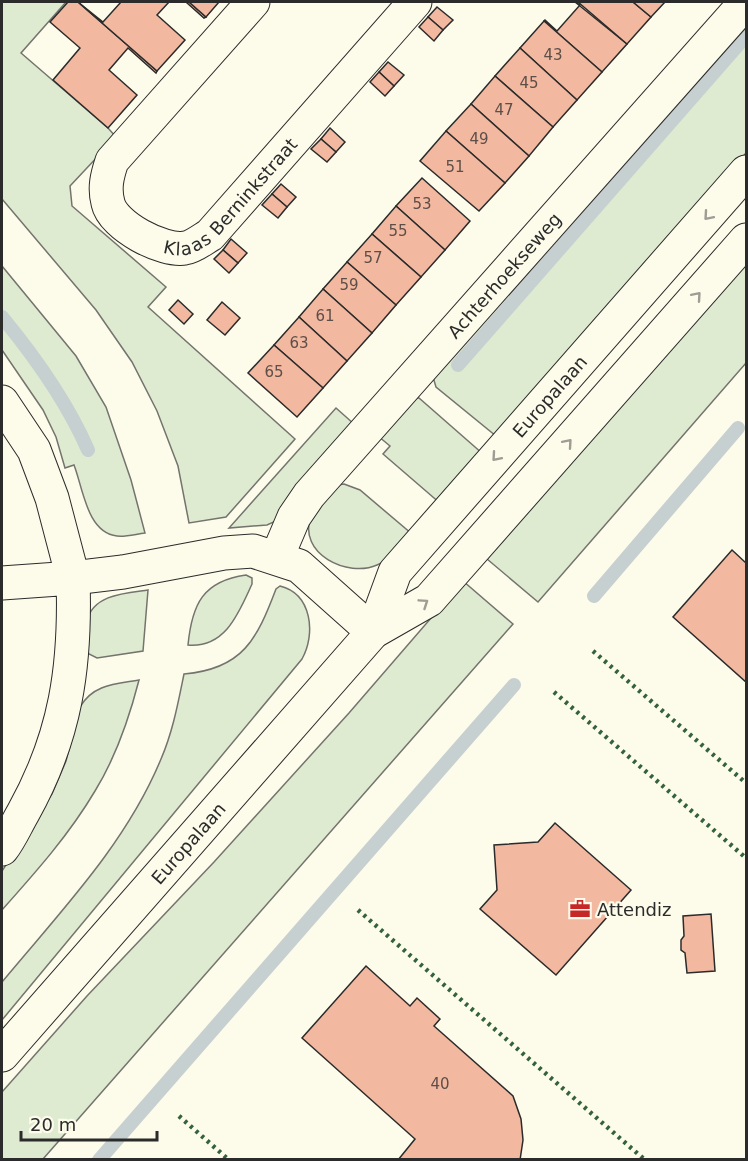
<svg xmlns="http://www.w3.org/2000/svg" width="748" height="1161" font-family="'DejaVu Sans',sans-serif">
<rect width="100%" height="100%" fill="#fdfbea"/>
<g fill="#deebd1" stroke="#74746e" stroke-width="1.5">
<polygon points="2,2 66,2 21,53 108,128 116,137 70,186 72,206 166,287 148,307 295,439 226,517 189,523 178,466 157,411 132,362 96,310 2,199"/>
<polygon points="746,21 746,153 496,436 436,387 433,377"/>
<polygon points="746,261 746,363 538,602 487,559"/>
<path d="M2 266 76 356 106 407 131 480 145 533C136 534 126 537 117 536 87 533 83 488 74 465L65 468 56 437 43 410 2 350Z"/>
<polygon points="409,398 419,398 483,454 441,504 383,454 390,446 378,436"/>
<polygon points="336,408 354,424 276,521 267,525 229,528"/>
<path d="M344 484 360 490 412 534C402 544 391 559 377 565 348 578 297 554 311 516 314 507 331 492 338 485Z"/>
<path d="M246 575 252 578V584C239 612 226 648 188 645 192 604 203 581 246 575Z"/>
<polygon points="463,581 513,624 43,1159 2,1160 2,1092 87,996 214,862 349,713"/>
<path d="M280 586C312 594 316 634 302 659L2 1020V982C60 912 126 844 161 759 173 731 178 703 184 674 243 669 257 639 276 589Z"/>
<path d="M148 590 143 651 97 658 89 654 87 650C87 641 85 630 87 621 93 594 127 593 148 590Z"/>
<path d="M139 680C129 719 116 757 95 791 69 835 35 873 2 910V871L52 794 66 761 80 707C93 684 116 684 139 680Z"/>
</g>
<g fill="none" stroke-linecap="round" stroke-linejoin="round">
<g stroke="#c7d0d0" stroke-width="14">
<path d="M2 317C35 357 67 402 88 450"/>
<polyline points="458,365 746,36"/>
<polyline points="594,596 738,428"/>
<polyline points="99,1160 514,685"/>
</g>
</g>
<g fill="#f2b8a0" stroke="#2b2b2b" stroke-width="1.5">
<polygon points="68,2 78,2 157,71 156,73 128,48 109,70 137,95 108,128 53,80 80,48 50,22"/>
<polygon points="78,2 103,22 121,2 169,2 157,15 185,40 157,71"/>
<polygon points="186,2 189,2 206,17 204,18"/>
<polygon points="189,2 219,2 206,17"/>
<polygon points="575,2 627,44 602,72 544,21 545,20 557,31 580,5"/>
<polygon points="578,2 633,2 651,17 627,44"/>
<polygon points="633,2 665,2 651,17"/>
<polygon points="437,7 453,20 443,30 428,17"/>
<polygon points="428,17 443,30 434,41 419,27"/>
<polygon points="544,21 602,72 577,100 520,48"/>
<polygon points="520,48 577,100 553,127 495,76"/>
<polygon points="388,62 404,75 394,86 379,72"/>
<polygon points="379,72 394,86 385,96 370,82"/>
<polygon points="495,76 553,127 529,156 471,104"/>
<polygon points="471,104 529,156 505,183 446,131"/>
<polygon points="330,128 345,142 336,152 321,139"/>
<polygon points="446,131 505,183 479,211 420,161"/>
<polygon points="321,139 336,152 327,162 311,149"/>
<polygon points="422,178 470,221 445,250 396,206"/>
<polygon points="281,184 296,197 287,207 272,194"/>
<polygon points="272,194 287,207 278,218 262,205"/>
<polygon points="396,206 445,250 421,277 372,234"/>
<polygon points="372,234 421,277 396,305 347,262"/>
<polygon points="231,239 247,253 238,263 223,250"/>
<polygon points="223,250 238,263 229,273 214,259"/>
<polygon points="347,262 396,305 372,333 323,289"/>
<polygon points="323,289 372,333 347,361 299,317"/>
<polygon points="178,300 193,314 184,324 169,310"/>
<polygon points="222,302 240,318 225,335 207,320"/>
<polygon points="299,317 347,361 323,388 274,345"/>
<polygon points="274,345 323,388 297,417 248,373"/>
<polygon points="732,550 746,563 746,682 673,617"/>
<polygon points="555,823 631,890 556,975 480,909 497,890 494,845 538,842"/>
<polygon points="711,914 715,971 687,973 685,953 681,950 681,940 684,936 683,916"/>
<polygon points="366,966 410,1006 417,998 440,1019 434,1026 513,1096 521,1119 523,1140 520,1160 398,1160 415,1139 302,1038"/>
</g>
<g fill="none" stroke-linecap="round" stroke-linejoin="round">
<g stroke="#2b2b2b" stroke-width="35">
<g id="minor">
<path id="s1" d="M253 2 112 161C107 176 104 188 108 203 113 226 163 252 185 248 193 247 203 239 210 235L415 2"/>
<path id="s2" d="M277 557 294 517 309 495 746 2"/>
<path d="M2 583 73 578C76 666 66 736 23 813 16 825 10 839 2 849"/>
</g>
</g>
<g stroke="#2b2b2b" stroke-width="35">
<g id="tertiary">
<polyline points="2,402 34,450 52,498 73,578 123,572 224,553 253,551 299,566 373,632"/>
<path id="s3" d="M373 632 395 572 746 172"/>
<path id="s4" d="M2 1055 373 632 429 600 746 240"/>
</g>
</g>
<use href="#minor" stroke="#fdfbea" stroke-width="33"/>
<use href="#tertiary" stroke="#fdfbea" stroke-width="33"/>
<g stroke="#34623c" stroke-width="4.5" stroke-dasharray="3 4.5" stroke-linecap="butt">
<polyline points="593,651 746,783"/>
<polyline points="554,692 746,858"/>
<polyline points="358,910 645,1160"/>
<polyline points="179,1116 229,1160"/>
</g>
</g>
<defs><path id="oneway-chevron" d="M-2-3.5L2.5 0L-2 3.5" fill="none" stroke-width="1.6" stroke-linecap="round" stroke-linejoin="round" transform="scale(1.5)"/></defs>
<g stroke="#9e9d94">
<use href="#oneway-chevron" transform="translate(708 216) rotate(131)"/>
<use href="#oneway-chevron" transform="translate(697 296) rotate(-49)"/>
<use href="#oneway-chevron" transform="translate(568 443) rotate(-49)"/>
<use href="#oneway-chevron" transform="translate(496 457) rotate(131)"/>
<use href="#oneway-chevron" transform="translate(424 603) rotate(-34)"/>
</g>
<defs>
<g id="office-bare" transform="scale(1.62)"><path d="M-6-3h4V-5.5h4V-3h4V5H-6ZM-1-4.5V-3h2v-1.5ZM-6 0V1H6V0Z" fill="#c62828" stroke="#fdfbea" stroke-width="2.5" paint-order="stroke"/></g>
</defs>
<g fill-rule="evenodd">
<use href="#office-bare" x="580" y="909"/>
</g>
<g text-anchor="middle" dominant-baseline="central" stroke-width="4.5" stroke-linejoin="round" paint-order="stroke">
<g font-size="15" fill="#5d4e48">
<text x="553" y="55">43</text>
<text x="529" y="83">45</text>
<text x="504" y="110">47</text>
<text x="479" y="139">49</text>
<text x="455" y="167">51</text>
<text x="422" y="204">53</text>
<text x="398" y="231">55</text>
<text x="373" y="258">57</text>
<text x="349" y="285">59</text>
<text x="325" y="316">61</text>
<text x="299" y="343">63</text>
<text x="274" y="372">65</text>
<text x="440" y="1084">40</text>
</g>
<g font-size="18" fill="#2b2b2b" stroke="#fdfbea">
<text stroke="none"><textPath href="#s1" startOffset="416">Klaas Berninkstraat</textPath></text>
<text stroke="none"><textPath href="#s2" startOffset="364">Achterhoekseweg</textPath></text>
<text stroke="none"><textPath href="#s3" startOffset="298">Europalaan</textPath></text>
<text stroke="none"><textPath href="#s4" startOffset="282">Europalaan</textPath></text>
</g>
<g font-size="18" fill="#2b2b2b" stroke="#fdfbea" text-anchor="start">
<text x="597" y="909">Attendiz</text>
</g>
</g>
<rect width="748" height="1161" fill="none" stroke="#2b2b2b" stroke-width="6"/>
<path d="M21 1131v9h136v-9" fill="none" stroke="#2b2b2b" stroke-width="3"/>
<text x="30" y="1131" font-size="18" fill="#2b2b2b" stroke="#fdfbea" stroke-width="4.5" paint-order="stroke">20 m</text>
</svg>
